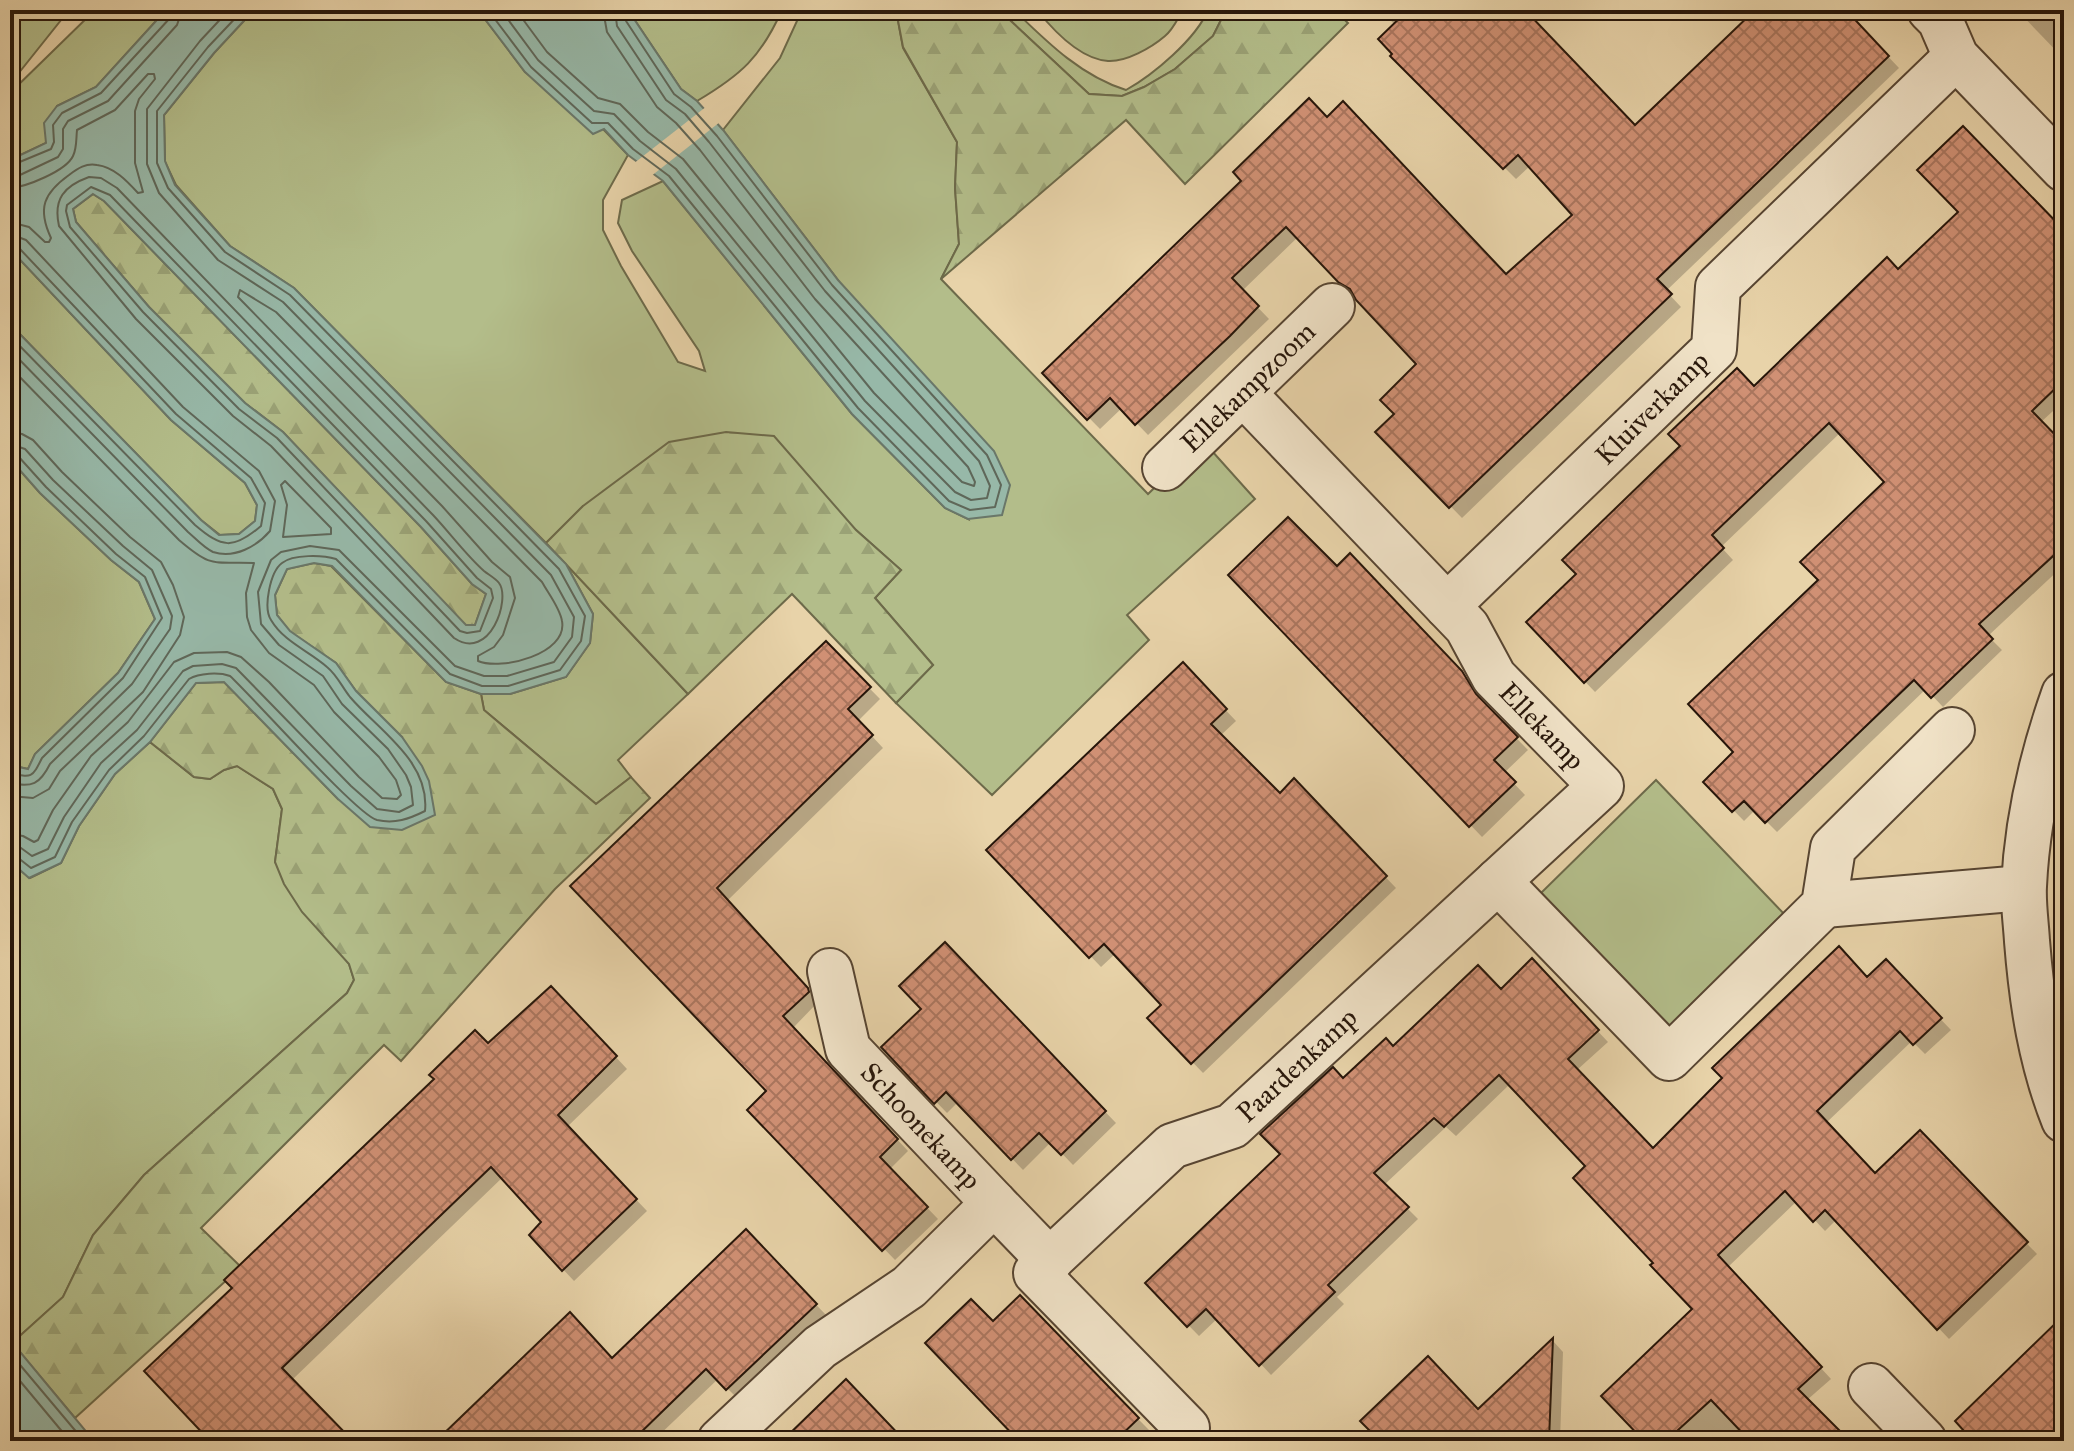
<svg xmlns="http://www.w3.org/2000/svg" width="2074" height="1451" font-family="'IM FELL Great Primer',serif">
<defs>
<pattern id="forest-firs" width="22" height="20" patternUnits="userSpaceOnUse" patternTransform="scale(2)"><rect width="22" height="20" fill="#b3bd8a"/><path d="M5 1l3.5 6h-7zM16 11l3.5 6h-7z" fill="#9aa276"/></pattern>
<pattern id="building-cross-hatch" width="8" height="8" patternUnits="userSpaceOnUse" patternTransform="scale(2)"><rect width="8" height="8" fill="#d09074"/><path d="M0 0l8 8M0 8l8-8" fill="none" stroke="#a9755d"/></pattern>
</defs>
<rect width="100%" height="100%" fill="#e8d3a9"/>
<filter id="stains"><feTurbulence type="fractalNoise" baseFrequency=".0025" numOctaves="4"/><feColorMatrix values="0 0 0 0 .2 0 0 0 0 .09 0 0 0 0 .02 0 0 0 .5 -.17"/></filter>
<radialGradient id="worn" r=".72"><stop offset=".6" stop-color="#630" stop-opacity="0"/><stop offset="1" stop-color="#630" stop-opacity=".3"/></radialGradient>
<g fill="#b3bd8a" stroke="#6d6a4a" stroke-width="2">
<polygon points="10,10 69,10 10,84"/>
<polygon points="95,10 166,10 96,87 57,106 46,143 10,160 10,93"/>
<polygon points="254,10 478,10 525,72 603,129 628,155 603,200 603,230 621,266 678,362 705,371 699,351 632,251 618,223 622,200 663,181 852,414 945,508 968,519 838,280 723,130 780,58 802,10 896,10 903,48 957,142 955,188 959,244 941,279 1148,494 1203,441 1255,499 1127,615 1149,640 992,795 896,703 933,665 875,598 901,570 856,530 583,506 546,543 294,288 230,246 176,185 165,162 164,115 214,53"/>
<path d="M633 10H782C761 57 741 75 697 101L681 89 632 16Z"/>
<path d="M999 10H1014C1047 42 1081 76 1126 90 1153 75 1196 39 1208 10H1226L1213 36 1175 69 1144 87 1122 96 1089 94Z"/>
<path d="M1037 10H1183C1178 18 1173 30 1165 36 1151 48 1126 62 1108 61 1080 59 1053 30 1037 10Z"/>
<polygon points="10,249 171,420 245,483 257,505 255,521 239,534 220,535 201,520 10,324"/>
<polygon points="10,459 40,493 111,560 139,582 155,619 118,673 35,754 28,769 10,765"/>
<polygon points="566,564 688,694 618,760 631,777 596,804 484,710 481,694 510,694 566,677 590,643 593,614"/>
<polygon points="150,742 194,777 210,779 224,770 237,766 273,789 282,809 275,862 349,964 354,980 347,993 144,1175 93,1235 63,1297 12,1343 10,1340 10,862 30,878 61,863 79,826 115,774"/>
<polygon points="1656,780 1787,917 1671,1027 1541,893"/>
</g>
<g fill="url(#forest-firs)" stroke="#6d6a4a" stroke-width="2">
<polygon points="999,10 1089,94 1122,96 1144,87 1175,69 1213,36 1226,10 1334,10 1348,23 1185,184 1126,120 941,279 959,244 955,188 957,142 903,47 896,10"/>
<polygon points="93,194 104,201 421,527 472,584 486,594 475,625 466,626 283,432 245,403 149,307 76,222 73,209"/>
<polygon points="726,432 774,436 856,530 901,570 875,598 933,665 896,703 792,594 688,694 546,543 583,506 669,442"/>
<polygon points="314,563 331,566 446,682 481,694 484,710 596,804 631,777 650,798 555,889 401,1061 384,1045 201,1228 241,1267 75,1418 12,1343 63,1297 93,1235 144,1175 347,993 354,980 349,964 302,912 284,884 275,862 282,809 273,789 237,766 224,770 210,779 194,777 150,742 196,683 224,682 338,799 402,737 356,691 336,663 289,631 277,615 275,595 287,569"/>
</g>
<g fill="#97b8a8" stroke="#6a7769" stroke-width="2" fill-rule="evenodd">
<path d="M166 10H254L214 53 164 115 165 161 175 185 230 246 294 288 566 564 593 614 590 643 566 677 510 694H481L446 682 332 566 314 563 287 569 275 595 277 615 290 631 336 663 356 691 402 737 422 766 429 781 435 815 402 830 370 827 338 799 224 682 196 683 150 742 115 774 79 826 61 863 29 878 10 861V765L28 769 35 754 118 673 155 619 139 582 111 560 40 493 10 459V324L201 520 219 535 239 534 255 521 257 505 245 483 171 420 10 249V160L46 143 44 123 57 106 96 87ZM93 194 104 201 421 527 472 584 486 594 475 625H466L283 432 245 403 149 307 76 222 73 209Z"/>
<polygon points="478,10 633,10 632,16 681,89 697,101 723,130 838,280 994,451 1010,485 1002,515 968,519 945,508 852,414 663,181 628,155 604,129 593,134 525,72"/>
<polygon points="10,1340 16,1347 94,1441 19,1441 10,1429"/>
</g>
<polygon fill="#e8d3a9" points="707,106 720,122 650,177 633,164"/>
<g fill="#0003">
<polygon points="1381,10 1523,10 1635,128 1758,10 1844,10 1899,68 1666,291 1681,307 1462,518 1378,432 1397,414 1419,364 1298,237 1242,291 1269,319 1148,435 1122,408 1100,429 1045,373 1244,181 1508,279 1575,215 1530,166 1516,179 1393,56 1395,25"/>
<polygon points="2017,10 2064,10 2064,59"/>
<polygon points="2064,233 2064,401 2041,422 2064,446 2064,565 1988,636 2002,650 1943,707 1926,689 1777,832 1755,810 1744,821 1706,782 1736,752 1821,580 1886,482 1840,433 1721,547 1733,560 1595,692 1528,622 1578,575 1754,388 1898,272"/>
<polygon points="1350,556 1473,684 1487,708 1528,750 1504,773 1525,795 1482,837 1231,575 1337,569"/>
<polygon points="826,644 880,699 858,721 883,748 727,901 819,1001 793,1028 908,1151 890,1169 938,1219 895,1260 750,1110 769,1092 573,886"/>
<polygon points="1183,665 1236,721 1220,736 1280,795 1294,781 1396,888 1203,1073 1150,1018 1163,1005 1115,954 1101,967 989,850"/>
<polygon points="945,945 1116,1123 1073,1165 1051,1142 1023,1170 958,1102 947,1113 883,1047 923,1009"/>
<polygon points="1886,962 1951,1030 1925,1054 1912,1041 1826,1123 1875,1175 1919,1132 2037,1254 1949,1339 1836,1220 1825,1231 1797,1201 1728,1267 1831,1379 1807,1400 1847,1441 1645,1441 1695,1309 1656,1263 1588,1166 1510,1084 1456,1136 1446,1127 1384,1185 1418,1219 1337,1297 1344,1304 1271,1375 1218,1318 1199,1336 1147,1283 1282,1154 1344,1081 1393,1048 1542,972 1608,1042 1577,1070 1653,1150 1868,979"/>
<polygon points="562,999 627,1069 567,1127 647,1211 574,1281 531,1235 544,1222 503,1177 292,1380 351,1441 214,1441 488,1046"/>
<polygon points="746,1232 827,1316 738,1399 718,1379 653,1441 453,1441 612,1360"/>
<polygon points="1019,1298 1149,1430 1137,1441 1022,1441 993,1324"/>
<polygon points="1553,1341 1563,1352 1560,1441 1382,1441 1478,1411"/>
</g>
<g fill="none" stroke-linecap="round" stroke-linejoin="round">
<g stroke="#5f6759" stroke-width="2">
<polyline points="488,10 531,67 592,123 608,123 633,149 669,176 858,408 949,501 970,510 995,507 1001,485 987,455 832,285 717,136 691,107 674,94 626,21 625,10"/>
<polyline points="501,10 538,60 594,111 614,114 640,141 676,169 865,401 955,492 971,500 987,498 990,486 979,461 825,291 709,142 685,114 666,100 617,26 615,10"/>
<polyline points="516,10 547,52 598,98 620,104 648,132 683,159 874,393 962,482 974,486 975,482 968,467 815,299 700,150 676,123 657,107 607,32 603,10"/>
<polyline points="10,166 51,149 54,142 53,125 62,113 101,93 170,18 172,10"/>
<polyline points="10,176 20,175 58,157 63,149 63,129 68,121 108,101 177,25 182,10"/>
<path d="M89 177 101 178 117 188 433 515C450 533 466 555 484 571 489 575 495 578 499 583 511 599 490 662 454 638L271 446 233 416 136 319 59 226C53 199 64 186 89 177Z"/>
<polygon points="91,187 110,195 426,521 477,578 491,589 493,598 480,631 467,633 460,631 277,438 239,409 143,312 70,227 66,211 67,205"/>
<path d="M10 188C26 187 66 171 73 156 77 148 76 139 77 130L115 110 148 74H154L155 79 139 99 135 111V163L143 192 138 193C127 181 114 167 97 165 86 163 78 168 69 175 44 193 37 208 51 238L49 242H45L29 227 10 222"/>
<path d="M10 234 26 240 183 407 259 471 275 501 270 531C257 546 235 559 213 552 204 548 195 538 188 532L10 350"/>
<path d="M10 245 19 248 176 414 251 478 265 503 261 526C233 550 222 548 195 525L10 336"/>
<path d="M240 290 276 312 542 582C548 593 560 608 562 621 568 654 501 671 478 661V656L494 647 503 635 515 598 510 577 492 562 442 506 238 297Z"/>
<path d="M10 367 179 540C214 570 213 561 254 563L246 593 247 617 251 630 269 653 314 685 334 712 379 757 396 780 401 795 397 799 382 798 359 777 269 682 241 657 227 652 194 653 174 662 128 722 91 756 53 810 38 840 34 842 23 836 10 834"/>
<polyline points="10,432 22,434 33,440 62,472 130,537 161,562 173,585 184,617 180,635 143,692 60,771 49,789 33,798 10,796"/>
<path d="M10 444 25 449 53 480 123 546 152 570 172 616 170 629 132 684 50 764C40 784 32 788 10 783"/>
<path d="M10 454 18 456 46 487 116 554 145 577 162 618 123 678 42 758C32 778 32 778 10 773"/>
<polygon points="285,481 331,528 331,534 283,537 287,505 281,485"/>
<polyline points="10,846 21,848 32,856 48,849 64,817 101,763 137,730 183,671 193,666 222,664 236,668 351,786 377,809 399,812 413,805 411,787 406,775 388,749 342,704 323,676 279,645 261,624 258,592 271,560 281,552 310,546 339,550 455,666 484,676 507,676 554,662 572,637 574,617 551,575 283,302 218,260 159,193 147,164 147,109 200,41 229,10"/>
<path d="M10 856 17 857 31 868 55 857 72 822 109 770 144 736 189 679C199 673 219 672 230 676 255 699 357 815 377 820 395 824 409 819 425 811 430 761 378 730 350 697 342 687 337 675 327 667 309 651 284 642 271 620 263 608 270 572 282 563 293 554 323 555 336 559L450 674 482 686H508L560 670 581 641 585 616 559 569 290 295 225 252 168 188 157 163V111L208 47 243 10"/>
<polyline points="10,1353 84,1441"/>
<polyline points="10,1369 70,1441"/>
</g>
</g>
<g fill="url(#building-cross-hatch)" stroke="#27160a" stroke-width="2">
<polygon points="1408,10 1525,10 1635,125 1755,10 1846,10 1889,56 1657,279 1672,294 1449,508 1375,432 1394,414 1380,400 1416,364 1356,300 1350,289 1338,282 1286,227 1232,278 1259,306 1230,336 1135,425 1110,398 1087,420 1042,373 1241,181 1233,172 1309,98 1327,117 1343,101 1506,274 1572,215 1518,155 1503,169 1390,56 1392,54 1378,39"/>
<polygon points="1963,126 2064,230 2064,380 2032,411 2064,444 2064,546 1979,624 1993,639 1931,698 1914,680 1765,823 1744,801 1732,812 1703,782 1733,752 1688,704 1818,580 1800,562 1884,482 1829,423 1712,535 1724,548 1584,683 1526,622 1576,574 1562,560 1680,446 1668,434 1737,368 1754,386 1887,257 1898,269 1958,212 1917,170"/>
<polygon points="1288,517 1337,566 1350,553 1462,671 1476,694 1518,737 1494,760 1516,782 1469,827 1228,575"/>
<polygon points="826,641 871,687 848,709 873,735 717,888 808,988 809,992 783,1016 898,1139 880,1157 928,1207 882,1251 747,1110 766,1091 570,886"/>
<polygon points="1183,662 1227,709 1211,724 1280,793 1294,778 1387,876 1191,1064 1147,1018 1161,1005 1104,944 1089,958 986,850"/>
<polygon points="945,942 1106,1111 1061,1155 1039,1133 1011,1160 946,1092 934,1104 881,1047 921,1009 899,986"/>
<polygon points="1839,946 1867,977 1886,959 1942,1018 1913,1045 1900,1031 1817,1111 1875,1173 1920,1130 2028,1242 1937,1330 1825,1210 1813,1222 1785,1191 1718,1255 1822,1367 1798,1389 1850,1441 1750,1441 1711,1400 1666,1441 1644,1441 1601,1396 1692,1309 1650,1265 1653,1263 1573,1178 1585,1166 1499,1075 1444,1127 1434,1118 1374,1173 1409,1207 1328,1285 1335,1292 1259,1366 1206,1309 1187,1327 1145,1283 1280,1154 1260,1134 1333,1067 1343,1078 1386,1038 1393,1046 1478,965 1501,989 1532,958 1599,1030 1568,1059 1653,1148 1722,1078 1712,1068"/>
<polygon points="551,986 617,1056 558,1115 637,1199 562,1271 529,1235 541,1222 491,1167 282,1368 353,1441 210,1441 144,1371 232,1288 224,1280 434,1079 429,1075 475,1030 488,1043"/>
<polygon points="746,1229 817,1304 726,1390 706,1369 632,1441 436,1441 570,1312 612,1358"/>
<polygon points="1020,1295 1139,1418 1115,1441 1019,1441 925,1343 971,1299 993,1321"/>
<polygon points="2064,1315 2064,1441 1973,1441 1955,1421"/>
<polygon points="1553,1338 1549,1441 1380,1441 1360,1421 1428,1356 1478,1409"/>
<polygon points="846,1379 905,1441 782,1441 817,1407"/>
</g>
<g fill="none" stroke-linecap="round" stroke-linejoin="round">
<g stroke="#574532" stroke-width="48">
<g id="minor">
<polyline points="1930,10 1940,20 1956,57 2064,169"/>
<polyline points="1243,393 1467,627 1494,677 1601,786 1498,881 1669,1058 1824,905 1833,848 1952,730"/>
<polyline points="1165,468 1332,306"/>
<polyline points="1447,606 1714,349 1718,287 1956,57"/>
<path d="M2064 694C2042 756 2027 821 2024 886 2023 904 2026 923 2027 941 2032 1004 2041 1062 2064 1120"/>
<polyline points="1824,905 2023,888"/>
<polyline points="830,971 848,1049 994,1203"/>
<polyline points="1871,1386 1924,1441"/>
<polyline points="1187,1428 1036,1273 1172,1146 1232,1126 1498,881"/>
<polyline points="720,1441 820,1347 909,1287 994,1203 1050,1261"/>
</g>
</g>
<use href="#minor" stroke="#f0e2c7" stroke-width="44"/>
</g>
<g text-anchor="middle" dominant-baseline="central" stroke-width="6" stroke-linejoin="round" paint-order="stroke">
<g font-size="28" fill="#27160a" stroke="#f0e2c7">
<text transform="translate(1248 387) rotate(-44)">Ellekampzoom</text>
<text transform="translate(1652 408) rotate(-45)">Kluiverkamp</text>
<text transform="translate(1542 726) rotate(46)">Ellekamp</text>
<text transform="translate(1297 1065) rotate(-43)">Paardenkamp</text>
<text transform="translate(921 1126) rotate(47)">Schoonekamp</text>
</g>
</g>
<rect width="2074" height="1451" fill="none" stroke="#e8d3a9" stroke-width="40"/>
<rect x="12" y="12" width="2050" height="1427" fill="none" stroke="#27160a" stroke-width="4"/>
<rect x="20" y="20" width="2034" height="1411" fill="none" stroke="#27160a" stroke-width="2"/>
<rect width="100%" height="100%" filter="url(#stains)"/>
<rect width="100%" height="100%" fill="url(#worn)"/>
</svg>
